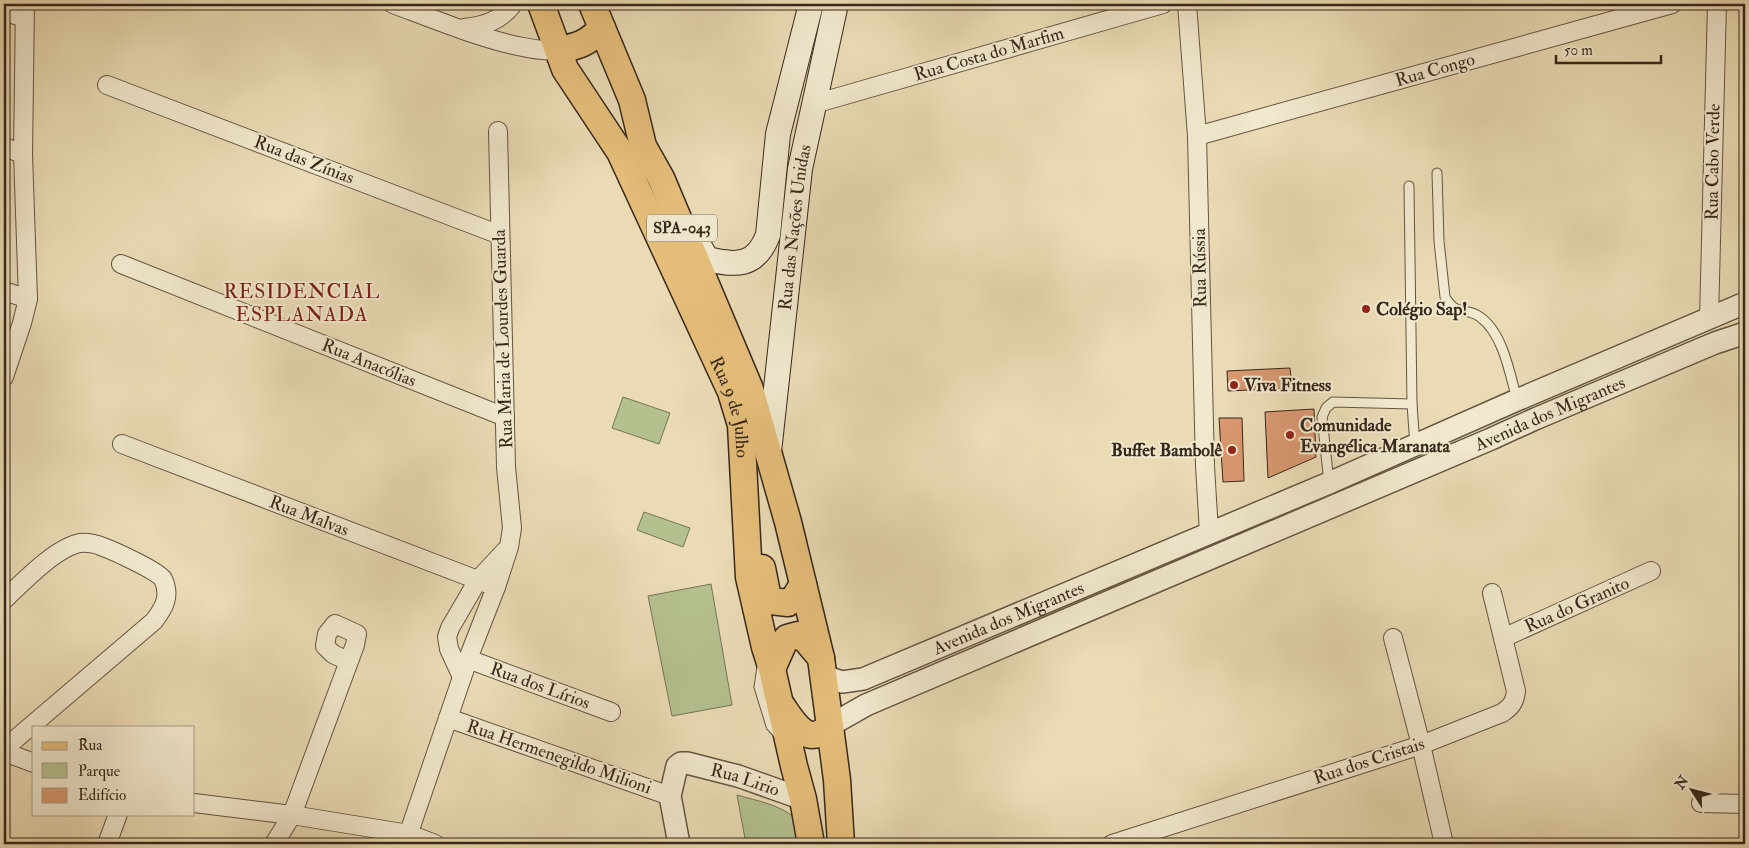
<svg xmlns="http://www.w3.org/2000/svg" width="1749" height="848" font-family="'IM FELL Double Pica',serif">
<rect width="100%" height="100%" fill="#eadbb4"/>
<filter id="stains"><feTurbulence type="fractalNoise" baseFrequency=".004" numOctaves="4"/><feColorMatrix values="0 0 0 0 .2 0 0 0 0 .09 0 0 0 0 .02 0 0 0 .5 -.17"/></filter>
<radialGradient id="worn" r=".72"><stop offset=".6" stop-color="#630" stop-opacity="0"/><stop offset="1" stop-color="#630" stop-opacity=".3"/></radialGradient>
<g fill="#b4c18f" stroke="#767455">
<polygon points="623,397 670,413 659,444 612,428"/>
<polygon points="644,512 690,528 683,547 637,530"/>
<polygon points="711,584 732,705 672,716 648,596"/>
<path d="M737 795C758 801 777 804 794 817L798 844H746Z"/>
</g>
<g fill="#d99871" stroke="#37281b">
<polygon points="1290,368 1292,388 1228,391 1227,371"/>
<polygon points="1314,409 1316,457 1268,478 1265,412"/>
<polygon points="1219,418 1242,418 1244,481 1223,482"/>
</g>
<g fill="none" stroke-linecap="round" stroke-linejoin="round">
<g stroke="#645541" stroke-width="11">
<g id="service">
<path d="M1437 173 1439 241 1445 297C1456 317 1467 307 1480 317 1503 333 1510 374 1517 400"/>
<polyline points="1409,186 1412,404 1415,446"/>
<polyline points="1329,483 1322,417 1326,408 1333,402 1412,404"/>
<polyline points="762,667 759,687 771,726 780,736"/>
</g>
</g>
<g stroke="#645541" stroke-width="20">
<g id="minor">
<path d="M393 4C433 19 472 35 513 45 529 48 543 52 559 50"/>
<polyline points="1187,4 1197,136 1205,466 1209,533"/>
<polyline points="4,11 24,18"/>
<path d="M464 28C483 26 501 21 513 4"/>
<polyline points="107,85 500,235"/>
<polyline points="814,104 1163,4"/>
<polyline points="1197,136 1672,4"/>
<polyline points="4,147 23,154"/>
<polyline points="121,264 505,417"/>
<polyline points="4,291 28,299"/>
<polyline points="1709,319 1717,4"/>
<polyline points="4,377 22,323 28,299 23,154 25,4"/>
<polyline points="122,444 496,587"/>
<path d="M4 600C23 582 55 548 80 543 87 542 97 544 103 547 112 550 160 572 163 579 171 596 164 608 154 621L4 749"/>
<polyline points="1393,638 1421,745 1444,844"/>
<polyline points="1503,638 1651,571"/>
<polyline points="468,659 611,712"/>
<polyline points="462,677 449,649 447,637 450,628 478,580 505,551"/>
<polyline points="448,718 670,796"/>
<polyline points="4,752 34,763"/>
<polyline points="194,803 292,815 409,834 435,844"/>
<polyline points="1701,803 1745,804"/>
<polyline points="107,844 118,814"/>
<polyline points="274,844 292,815 355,645 357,634 335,624 327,634 325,646 333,654 348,661"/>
<polyline points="405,844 471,651 496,587 509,547 512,528 506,467 498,131"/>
<path d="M1112 844 1421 745 1502 713C1511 707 1515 702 1516 691L1492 593"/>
</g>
</g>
<g stroke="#645541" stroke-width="24">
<g id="tertiary">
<path id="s1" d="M824 676 842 682 863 679 1329 483 1517 400 1745 303"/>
<path id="s2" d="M829 726 866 705 1491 439 1535 419 1715 343 1745 333"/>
<path id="s3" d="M679 844 670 796 677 766 681 763H687L738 776 803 799"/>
</g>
</g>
<g stroke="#37281b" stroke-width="26">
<g id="secondary">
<path d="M692 234 707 259C736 266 756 267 768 235L778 134 811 4"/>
<path id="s4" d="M769 452 800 169 836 4"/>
</g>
</g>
<g stroke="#37281b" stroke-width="29">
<g id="primary">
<path id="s5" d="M541 4 565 69 620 152 731 392 741 425 749 577 765 647 772 669 794 766 803 799 811 844"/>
<polyline points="592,4 632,100 643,146 661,178 750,389 788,522 821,658 837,780 841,844"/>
<path d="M559 50C579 46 588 43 602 28"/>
<polyline points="762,568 767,593 771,601 788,603 795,597 803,584"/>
<polyline points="772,669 784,642 787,638 798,635 806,640 821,658"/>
<path d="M782 706C793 722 808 749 829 726"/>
</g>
</g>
<use href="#service" stroke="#f1e8ce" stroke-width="9"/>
<use href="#minor" stroke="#f1e8ce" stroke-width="18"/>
<use href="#tertiary" stroke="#f1e8ce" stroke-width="21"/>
<use href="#secondary" stroke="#f1e8ce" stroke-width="24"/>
<use href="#primary" stroke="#e5be7a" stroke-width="26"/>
</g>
<g fill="#8f2418" stroke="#f1e8ce" stroke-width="2">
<circle cx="1366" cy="309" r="5"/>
<circle cx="1234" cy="385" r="5"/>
<circle cx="1290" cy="435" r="5"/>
<circle cx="1232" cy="450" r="5"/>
</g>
<g text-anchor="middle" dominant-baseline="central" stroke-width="4" stroke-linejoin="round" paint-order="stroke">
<rect fill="#f1e8ce" stroke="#6f6251" stroke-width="1" x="647" y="214.5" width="70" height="27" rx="4"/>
<g font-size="16" font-weight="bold" fill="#37281b">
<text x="682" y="228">SPA-043</text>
</g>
<g font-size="18" fill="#37281b" stroke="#f1e8ce">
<text transform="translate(989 54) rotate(-16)">Rua Costa do Marfim</text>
<text transform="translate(1435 70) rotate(-16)">Rua Congo</text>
<text transform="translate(304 160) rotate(21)">Rua das Zínias</text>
<text transform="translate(1713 162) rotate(-89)">Rua Cabo Verde</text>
<text stroke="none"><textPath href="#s4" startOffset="226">Rua das Nações Unidas</textPath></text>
<text transform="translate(1200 268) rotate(-91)">Rua Rússia</text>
<text transform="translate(503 339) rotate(-92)">Rua Maria de Lourdes Guarda</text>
<text transform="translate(369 363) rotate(22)">Rua Anacólias</text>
<text stroke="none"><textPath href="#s5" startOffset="448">Rua 9 de Julho</textPath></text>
<text stroke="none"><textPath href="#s2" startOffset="786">Avenida dos Migrantes</textPath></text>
<text transform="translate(309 516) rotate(21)">Rua Malvas</text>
<text transform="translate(1577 605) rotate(-24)">Rua do Granito</text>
<text stroke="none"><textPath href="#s1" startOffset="198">Avenida dos Migrantes</textPath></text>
<text transform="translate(540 686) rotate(20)">Rua dos Lírios</text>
<text transform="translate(559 757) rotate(19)">Rua Hermenegildo Milioni</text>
<text transform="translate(1369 761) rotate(-18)">Rua dos Cristais</text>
<text stroke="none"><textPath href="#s3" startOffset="151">Rua Lirio</textPath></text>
</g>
<g font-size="18" font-weight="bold" fill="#37281b" stroke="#f1e8ce" text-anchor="start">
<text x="1376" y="309">Colégio Sap!</text>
<text x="1244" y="385">Viva Fitness</text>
<text x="1300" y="425">Comunidade<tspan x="1300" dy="21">Evangélica Maranata</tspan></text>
<text x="1222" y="450" text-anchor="end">Buffet Bambolê</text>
</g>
<g font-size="20" letter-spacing="1" fill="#7a1f14" stroke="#f1e8ce">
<text x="302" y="291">RESIDENCIAL<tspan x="302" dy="23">ESPLANADA</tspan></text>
</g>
</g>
<rect width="1749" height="848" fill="none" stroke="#eadbb4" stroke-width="20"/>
<rect x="5" y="5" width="1739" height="838" fill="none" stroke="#37281b" stroke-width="2.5"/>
<rect x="10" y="10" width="1729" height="828" fill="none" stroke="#37281b"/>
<rect x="32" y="726" width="162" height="90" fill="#f1e8ce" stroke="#a79b86"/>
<rect x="42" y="742" width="25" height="8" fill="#e5be7a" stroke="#a79b86"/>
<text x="78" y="750" font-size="15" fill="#37281b">Rua</text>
<rect x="42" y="763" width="25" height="15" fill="#b4c18f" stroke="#a79b86"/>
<text x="78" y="776" font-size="15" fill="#37281b">Parque</text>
<rect x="42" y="788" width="25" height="15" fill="#d99871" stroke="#a79b86"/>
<text x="78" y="800" font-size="15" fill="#37281b">Edifício</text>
<g transform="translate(1692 790) rotate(306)" stroke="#f1e8ce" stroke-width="4" paint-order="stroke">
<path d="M0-4L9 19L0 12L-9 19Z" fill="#37281b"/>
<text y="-8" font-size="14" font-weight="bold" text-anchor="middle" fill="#37281b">N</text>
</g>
<path d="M1556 55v8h105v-8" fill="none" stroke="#37281b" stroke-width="2.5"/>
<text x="1564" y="55" font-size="15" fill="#37281b" stroke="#f1e8ce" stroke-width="4" paint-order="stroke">50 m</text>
<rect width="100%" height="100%" filter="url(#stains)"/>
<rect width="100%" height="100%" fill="url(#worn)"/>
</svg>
